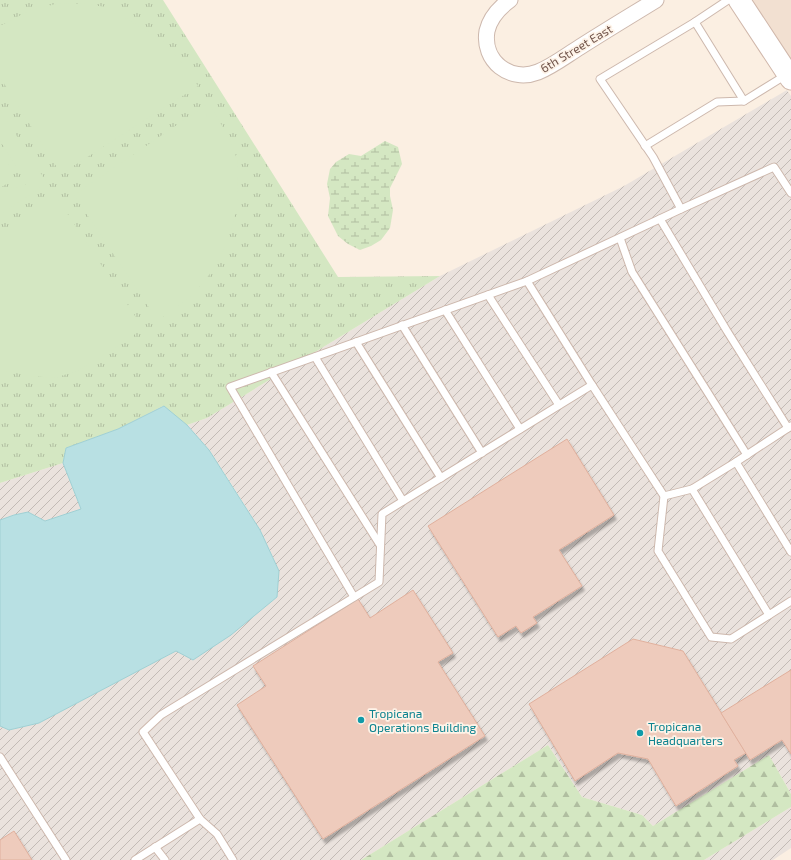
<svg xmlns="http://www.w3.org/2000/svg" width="791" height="860" font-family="'Exo 2',sans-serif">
<defs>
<pattern id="industrial-furrows" width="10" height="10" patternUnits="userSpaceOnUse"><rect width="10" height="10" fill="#eae2dd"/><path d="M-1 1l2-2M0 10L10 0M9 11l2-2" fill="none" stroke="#c2bab5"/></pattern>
<pattern id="forest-firs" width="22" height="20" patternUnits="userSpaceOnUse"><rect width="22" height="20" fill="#d4e7c2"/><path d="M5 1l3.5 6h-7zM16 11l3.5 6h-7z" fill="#b0bea0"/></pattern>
<pattern id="wetland-marsh" width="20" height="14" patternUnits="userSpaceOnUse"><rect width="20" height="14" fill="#d4e7c2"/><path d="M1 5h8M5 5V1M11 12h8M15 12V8" fill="none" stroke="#b0bea0"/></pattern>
<pattern id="park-tufts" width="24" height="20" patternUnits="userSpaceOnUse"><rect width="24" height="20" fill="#d4e7c2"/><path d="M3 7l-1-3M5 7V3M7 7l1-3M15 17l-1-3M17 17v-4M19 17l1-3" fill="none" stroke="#b0bea0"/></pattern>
<filter id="shadow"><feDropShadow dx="2.5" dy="4.5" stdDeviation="1" flood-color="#0004"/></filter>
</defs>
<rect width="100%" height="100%" fill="#fbefe2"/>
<polygon fill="#f2e0d1" points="751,0 791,0 791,62"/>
<g fill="url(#industrial-furrows)">
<polygon points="787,90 791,96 791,794 769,755 653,826 642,815 582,797 548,745 361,860 0,860 0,726 9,730 39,723 176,651 279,571 260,530 229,480 209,450 187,425 207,418 440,276 624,186"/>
<polygon points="63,463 81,509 45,521 28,512 14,515 0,520 0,483"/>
<polygon points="791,807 791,848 773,860 704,860"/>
</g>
<polygon fill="url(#forest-firs)" points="548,745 582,797 642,815 653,826 769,755 791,794 791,807 704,860 361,860"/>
<polygon fill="url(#wetland-marsh)" points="385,141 398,147 402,164 390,188 390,196 393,210 390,228 381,240 371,246 360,250 348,244 338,236 328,216 330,198 327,184 330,169 336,162 349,154 361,156"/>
<polygon fill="url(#park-tufts)" points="0,0 163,0 338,277 440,276 207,418 187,425 163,406 118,429 66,448 63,463 0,483"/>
<g fill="#d4e7c2">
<polygon points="60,3 85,4 106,7 124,17 163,41 187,69 198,86 61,174 0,77 0,26 30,10"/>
<polygon points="209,103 221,124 230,140 237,159 238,204 232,227 224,249 212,271 195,293 158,321 74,195"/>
<polygon points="0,110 47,183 0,215 0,196 13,187 21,188 26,184 28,178 27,171 20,166 16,166 0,141"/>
<polygon points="0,151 12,169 10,176 11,181 0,188"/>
<polygon points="57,198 143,328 123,343 79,370 55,378 31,376 6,371 0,368 0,236"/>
</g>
<polygon fill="#b8e0e3" stroke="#9fd0d4" points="164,406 187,425 209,450 260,530 279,571 277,597 231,635 193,660 176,651 39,723 9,730 0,726 0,520 14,515 28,512 45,521 81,509 63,463 66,448 118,429"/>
<g fill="#eecbbc" stroke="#e0b09d" filter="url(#shadow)">
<polygon points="567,439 614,515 559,550 582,586 533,617 537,623 521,633 516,626 498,637 428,526"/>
<polygon points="413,590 453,653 438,662 485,736 323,839 237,705 266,686 253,666 358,599 370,618"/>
<polygon points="633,639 683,651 746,753 734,760 738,766 676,806 648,759 618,753 575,781 529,704"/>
<polygon points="791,670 791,754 782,740 750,760 721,713"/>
<polygon points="14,831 32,860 0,860 0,840"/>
</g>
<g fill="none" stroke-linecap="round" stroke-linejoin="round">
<g stroke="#cdb8ad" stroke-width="9">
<g id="lane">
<polyline points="695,22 728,0"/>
<polyline points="645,146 717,102 744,101 786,75"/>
<polyline points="681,209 774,167 791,193"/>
<polyline points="660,219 727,331 788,428"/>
<polyline points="620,238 632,272 747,455"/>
<polyline points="527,281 681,209 653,157 600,79 695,22 744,101"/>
<polyline points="488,295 559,405"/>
<polyline points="445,310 520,429"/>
<polyline points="402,325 482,453"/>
<polyline points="356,342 441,478"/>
<polyline points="315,357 403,501"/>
<polyline points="271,372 380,545"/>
<polyline points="736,462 791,552"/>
<polyline points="692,489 769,615 791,601"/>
<polyline points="664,496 692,489 736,462 791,426"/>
<polyline points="354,597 230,387 527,281 592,385"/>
<polyline points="0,757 66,860"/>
<polyline points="200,819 217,834 233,860"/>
<polyline points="155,847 165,860"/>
<polyline points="135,860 200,819 143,732 161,715 379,582 382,514 592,385 664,496 658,551 711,637 731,639 769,615"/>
</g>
</g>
<g stroke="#cdb8ad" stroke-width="17">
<path id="street" d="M510 0C499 8 490 18 487 31 482 61 510 83 538 72 553 66 567 55 580 47 605 31 630 16 656 0"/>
</g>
<g stroke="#d0b7aa" stroke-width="23">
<polyline id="secondary" points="739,0 791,79"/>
</g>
<use href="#lane" stroke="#fff" stroke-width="7"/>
<use href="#street" stroke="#fff" stroke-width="15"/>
<use href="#secondary" stroke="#fff" stroke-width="21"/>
</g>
<g fill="#0f9aa8" stroke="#fef3e8" stroke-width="1.5">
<circle cx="361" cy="720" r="4"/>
<circle cx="640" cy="733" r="4"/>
</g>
<g text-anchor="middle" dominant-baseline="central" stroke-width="3.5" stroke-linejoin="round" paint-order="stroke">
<g font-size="12" fill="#71544a" stroke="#fef3e8">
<text transform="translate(576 48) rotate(-31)">6th Street East</text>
</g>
<g font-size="12" fill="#0d838f" stroke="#fef3e8" text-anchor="start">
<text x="369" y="713">Tropicana<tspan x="369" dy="14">Operations Building</tspan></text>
<text x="648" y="726">Tropicana<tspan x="648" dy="14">Headquarters</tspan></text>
</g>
</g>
</svg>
